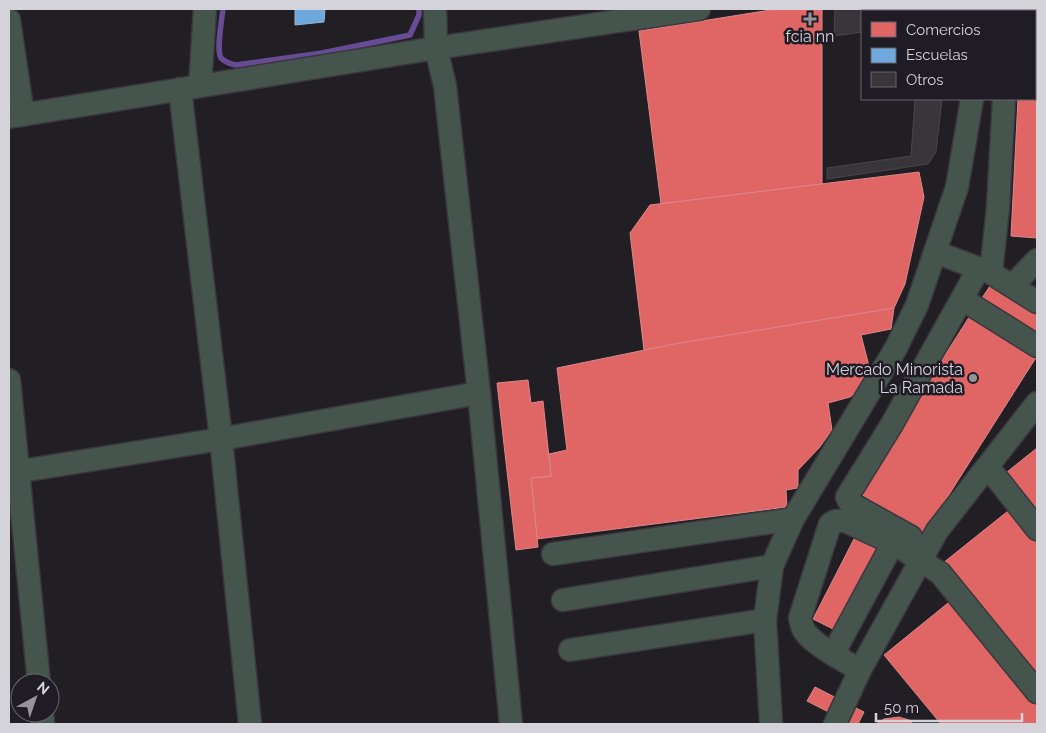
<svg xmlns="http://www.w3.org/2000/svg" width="1046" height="733" font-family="Raleway,sans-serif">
<rect width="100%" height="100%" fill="#211e24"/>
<g fill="#e06666" stroke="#dd8789">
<polygon points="777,9 822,9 822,184 661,204 639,31"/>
<polygon points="1023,9 1037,9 1037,238 1011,236 1018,99 1035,99 1035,11 1023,11"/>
<polygon points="919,172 924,197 905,284 894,308 644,350 630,233 650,205"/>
<polygon points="992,283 1037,313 1037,334 982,298"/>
<polygon points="894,308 891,329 861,335 869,366 861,389 850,397 828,403 832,430 819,448 798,470 798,488 786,490 787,507 537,539 531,478 551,476 549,454 567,450 557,368 674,344"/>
<polygon points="973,311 1037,356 924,534 858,492"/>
<polygon points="528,380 531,403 543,401 551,476 531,478 538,547 516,550 497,383"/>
<polygon points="1037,448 1037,521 1002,476"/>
<polygon points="1013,507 1037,537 1037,680 943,563"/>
<polygon points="855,537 883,552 841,633 813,619"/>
<polygon points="953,599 1037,701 1037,724 941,724 884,655"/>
<polygon points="815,687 864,712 858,724 852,724 807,701"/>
<polygon points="899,717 912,721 911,724 876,724 884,719"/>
</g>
<polygon fill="#6fa8dc" stroke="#8eb5db" points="295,9 325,9 324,22 295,25"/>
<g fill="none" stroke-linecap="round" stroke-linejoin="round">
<path stroke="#684b95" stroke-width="5.5" d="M223 9C222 19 216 50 221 58 225 62 231 64 236 65L322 53 410 35 419 15V9"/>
</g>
<g fill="#38363b" stroke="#48464c">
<polygon points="835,9 948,9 948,11 862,11 862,32 834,36"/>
<polygon points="915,99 942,99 936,152 928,164 827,179 827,168 911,156"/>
</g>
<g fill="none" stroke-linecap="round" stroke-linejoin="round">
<g stroke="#3a383d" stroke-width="25">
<g id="minor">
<polyline points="435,9 436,48 445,86 479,393 511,724"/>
<polyline points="978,11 978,9"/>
<polyline points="1007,11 1007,9"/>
<polyline points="9,20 23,115"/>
<polyline points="200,86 205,9"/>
<polyline points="180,89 221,439 250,724"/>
<polyline points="9,117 436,48 699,9"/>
<polyline points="935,252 991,273 1037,302"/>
<polyline points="991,273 998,207 1004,99"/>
<polyline points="1012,286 1037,260"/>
<polyline points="962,299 1037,346"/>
<polyline points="9,380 39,683"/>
<polyline points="988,467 1037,529"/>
<polyline points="9,473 221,439 479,393"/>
<polyline points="911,537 850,503 847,497 892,424 979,268"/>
<polyline points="553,554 793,519"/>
<polyline points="563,600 772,566"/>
<polyline points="570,650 765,620"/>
<polyline points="833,654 893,543"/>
<path d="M860 670C846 662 814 645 805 632 802 628 801 623 800 618L830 524 835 521H845L893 543 940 573 1037 692"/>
<polyline points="42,713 43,724"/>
<polyline points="771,724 765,620 772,566 793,519 896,348 917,305 957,187 972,99"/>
<polyline points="835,724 860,670 937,531 1037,403"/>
</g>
</g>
<use href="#minor" stroke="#45544d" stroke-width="22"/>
</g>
<g fill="#96949a" stroke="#201c26" stroke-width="2">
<path d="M807.5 11.5h5v5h5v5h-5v5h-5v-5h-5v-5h5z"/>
<circle cx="973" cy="378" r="5"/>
</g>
<g text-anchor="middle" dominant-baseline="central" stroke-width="5" stroke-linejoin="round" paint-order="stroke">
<g font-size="16" fill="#d5d3da" stroke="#201c26">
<text x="810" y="36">fcia nn</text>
<text x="963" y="369" text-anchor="end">Mercado Minorista<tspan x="963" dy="18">La Ramada</tspan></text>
</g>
</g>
<rect width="1046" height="733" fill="none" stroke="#d5d3da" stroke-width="20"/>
<rect x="861" y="10" width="175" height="90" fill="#201c26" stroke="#68656e"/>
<rect x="871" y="22" width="25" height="15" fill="#e06666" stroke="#68656e"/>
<text x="906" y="35" font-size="15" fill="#d5d3da">Comercios</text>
<rect x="871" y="48" width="25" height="15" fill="#6fa8dc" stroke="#68656e"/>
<text x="906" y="60" font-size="15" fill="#d5d3da">Escuelas</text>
<rect x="871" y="72" width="25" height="15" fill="#38363b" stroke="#68656e"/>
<text x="906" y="85" font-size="15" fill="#d5d3da">Otros</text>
<g transform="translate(35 698) rotate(40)"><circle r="24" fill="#201c26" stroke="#68656e"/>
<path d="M0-4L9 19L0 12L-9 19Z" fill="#96949a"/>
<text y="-8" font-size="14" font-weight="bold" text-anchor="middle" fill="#d5d3da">N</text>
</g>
<path d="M876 713v8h146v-8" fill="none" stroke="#d5d3da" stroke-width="2.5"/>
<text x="884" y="713" font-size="15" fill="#d5d3da" stroke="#201c26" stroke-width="4" paint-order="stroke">50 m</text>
</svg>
